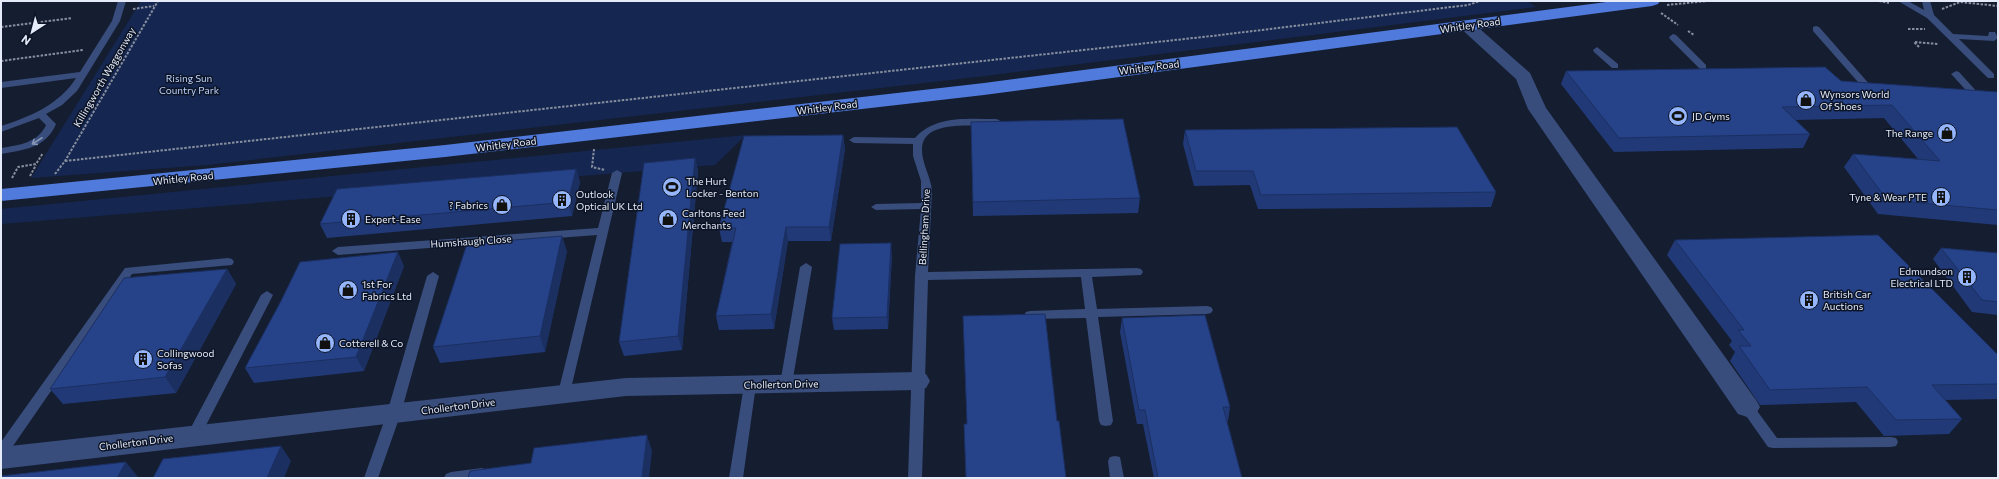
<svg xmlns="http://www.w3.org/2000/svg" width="1999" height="479" font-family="Commissioner,sans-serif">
<rect width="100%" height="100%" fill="#151d30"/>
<g fill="#152751">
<polygon points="141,1 1527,1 1536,7 985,76 207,165 31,178"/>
<polygon points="746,135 715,165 1,224 1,209"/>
</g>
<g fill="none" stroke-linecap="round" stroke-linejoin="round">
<g stroke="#878e9e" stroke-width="2" stroke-dasharray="2.5 1.5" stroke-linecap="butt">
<polyline points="1879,1 1889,3"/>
<polyline points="1667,5 1707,1"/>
<polyline points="133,9 154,6"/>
<polyline points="1942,9 1960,2 1998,6"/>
<polyline points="1661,13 1678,25"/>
<polyline points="1,27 72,18"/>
<polyline points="1908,29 1925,29"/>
<polyline points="1688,31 1694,35"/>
<polyline points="1919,47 1914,42 1938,44"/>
<polyline points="1,61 83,50"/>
<polyline points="594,149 592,167 605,170"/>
<polyline points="65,161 1212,36 1468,5 1480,1"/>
<polyline points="55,174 65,161 158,1"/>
<polyline points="30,176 36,165"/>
<polyline points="12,178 18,167 36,164 43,153"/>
</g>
<g fill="#384d7c" fill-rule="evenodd">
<path d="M118 1H126L120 21 77 91 62 105 46 114 56 124C46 148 24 150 1 154V148C19 145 38 143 46 125L39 118 1 132V126C30 117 60 104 76 78L1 88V82L80 72 112 21Z"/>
<polygon points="1898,1 1908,1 1924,10 1922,1 1930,1 1934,15 1953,34 1988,36 1989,32 1995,32 1998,38 1994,41 1959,39 1994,74 1994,78 1988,78 1927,18"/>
<polygon points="1816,26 1819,27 1871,86 1871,90 1865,90 1813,31 1813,27"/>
<polygon points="1673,34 1676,35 1706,65 1706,69 1700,69 1670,39 1669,37"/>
<polygon points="1597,47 1618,64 1618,68 1612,68 1594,52 1593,50"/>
<polygon points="1956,71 1959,72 1979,94 1979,98 1973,98 1953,76 1951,74"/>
<path d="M996 119 999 120 1001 122 999 124C980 129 922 116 922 150 922 164 931 177 932 191L928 272 1137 268 1141 269 1143 272 1141 275 1092 277 1097 309 1207 306 1211 307 1213 310 1211 313 1207 314 1098 317 1113 421 1111 425 1106 426 1101 425 1099 421 1086 318 1030 319 1026 318 1024 315 1026 312 1030 311 1085 309 1081 277 928 280 922 478H908L915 276 921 209 876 210 871 207 876 204 921 203V181L913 156V144L854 143 849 140 854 137 915 138C935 115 969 119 996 119Z"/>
<polygon points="617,170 622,173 570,393 569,396 564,398 559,396 558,393 597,235 338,255 332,251 338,247 598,228 612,173"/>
<polygon points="228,258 232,259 234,262 232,265 132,274 6,456 1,457 1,442 125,268"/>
<polygon points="806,263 812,267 792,384 790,387 786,389 782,387 780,384 800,267"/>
<polygon points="433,272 439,276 401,413 378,478 364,478 387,413 427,276"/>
<polygon points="267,291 273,295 201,435 199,439 194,440 189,439 187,435 261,295"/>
<polygon points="750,380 754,382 756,385 743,478 729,478 744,385 746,382"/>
<polygon points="1747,402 1752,404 1777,438 1891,437 1896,438 1898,442 1896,446 1891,447 1773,448 1768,447 1742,410 1741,407 1742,404"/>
<polygon points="1115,456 1120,457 1124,478 1110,478 1108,461 1110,457"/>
<polygon points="482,468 487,470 489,474 487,478 444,478 446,474 451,472"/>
</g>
<g fill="#384d7c" fill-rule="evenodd">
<polygon points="1466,21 1472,22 1530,73 1546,108 1756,400 1760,407 1756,414 1747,417 1738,414 1528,109 1516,79 1458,26 1460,22"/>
<polygon points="917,372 926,374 930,381 926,388 917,390 626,396 1,469 1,447 626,378"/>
</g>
<polygon fill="#507adb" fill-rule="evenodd" points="1614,1 1660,1 1658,4 1652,6 984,95 445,157 1,201 1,189 445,145 984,83"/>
</g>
<g fill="#213a77">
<polygon points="1566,71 1841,81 1998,92 1998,225 1878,214 1844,167 1853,154 1918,159 1884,118 1795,120 1810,134 1803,148 1614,152 1561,84"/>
<polygon points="971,122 1140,198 1138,213 973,216"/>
<polygon points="1185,130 1496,192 1491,207 1258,209 1250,185 1194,186 1183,144"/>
<polygon points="843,135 845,149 831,241 788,241 774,329 719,330 716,316 732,242 722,242 719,228"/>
<polygon points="695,158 698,171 682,350 624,356 619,342"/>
<polygon points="576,169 580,182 572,216 327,238 320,224"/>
<polygon points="1675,240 1998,355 1998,399 1945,400 1962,419 1949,434 1884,436 1856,402 1760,405 1730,361 1735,352 1729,345 1732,341 1667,255"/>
<polygon points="1941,248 1998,253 1998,315 1972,312 1933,259"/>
<polygon points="567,251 545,352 440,363 433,347"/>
<polygon points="892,255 888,329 834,330 832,318"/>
<polygon points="404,266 364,371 254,383 245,368"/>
<polygon points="227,269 236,284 176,393 63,404 50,389"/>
<polygon points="1122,318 1230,407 1228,421 1227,421 1242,478 1154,478 1143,424 1137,424 1120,332"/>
</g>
<g fill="#1b2f61">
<polygon points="843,135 845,149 831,241 829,227"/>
<polygon points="695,158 698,171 682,350 678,336"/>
<polygon points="576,169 580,182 572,216 568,202"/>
<polygon points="786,227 788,241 774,329 771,314"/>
<polygon points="562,236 567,251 545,352 540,336"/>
<polygon points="891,243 892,255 888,329 887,317"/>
<polygon points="398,252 404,266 364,371 356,357"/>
<polygon points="227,269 236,284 176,393 165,377"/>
<polygon points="647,435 652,451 649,478 642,478"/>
<polygon points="281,446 291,461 284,478 267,478"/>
<polygon points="126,462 138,477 138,478 117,478"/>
</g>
<g fill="#26438a" stroke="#1b2f61">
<polygon points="1825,67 1841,81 1998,92 1998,210 1887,200 1853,154 1940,161 1892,105 1782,107 1810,134 1619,138 1566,71"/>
<polygon points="1123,119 1140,198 973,202 971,122"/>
<polygon points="1457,127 1496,192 1261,195 1253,171 1196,171 1185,130"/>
<polygon points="843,135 829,227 786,227 771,314 716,316 736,228 719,228 744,136"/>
<polygon points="695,158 678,336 619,342 644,163"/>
<polygon points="576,169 568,202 320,224 337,189"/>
<polygon points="1878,235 1998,355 1998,384 1932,385 1962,419 1896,420 1867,387 1770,390 1739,346 1751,346 1738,330 1744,330 1675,240"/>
<polygon points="562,236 540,336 433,347 467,244"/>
<polygon points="891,243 887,317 832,318 840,244"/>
<polygon points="1941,248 1998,253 1998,302 1982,300"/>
<polygon points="398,252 356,357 245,368 281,301 300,262"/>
<polygon points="227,269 165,377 50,389 124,278"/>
<polygon points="1045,314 1057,421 1059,421 1066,478 966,478 964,424 967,424 963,316"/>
<polygon points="1205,315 1230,407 1223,407 1242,478 1158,478 1145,410 1139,410 1122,318"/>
<polygon points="647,435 642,478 468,478 470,471 531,463 534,448"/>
<polygon points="281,446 267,478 153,478 163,459"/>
<polygon points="126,462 117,478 1,478 1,476"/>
</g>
<defs><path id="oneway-shaft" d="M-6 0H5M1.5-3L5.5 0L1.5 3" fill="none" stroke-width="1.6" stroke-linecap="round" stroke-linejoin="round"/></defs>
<use stroke="#8694b4" href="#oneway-shaft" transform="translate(37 141) rotate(147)"/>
<defs>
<g id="shop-disc" transform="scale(1)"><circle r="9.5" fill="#95b6fd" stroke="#0c1426"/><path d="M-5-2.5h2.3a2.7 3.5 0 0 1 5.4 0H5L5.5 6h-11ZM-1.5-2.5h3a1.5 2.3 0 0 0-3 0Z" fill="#111"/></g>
<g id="stadium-disc" transform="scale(1)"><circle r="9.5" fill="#95b6fd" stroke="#0c1426"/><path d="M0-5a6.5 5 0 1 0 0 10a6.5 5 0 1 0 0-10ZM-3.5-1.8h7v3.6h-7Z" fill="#111"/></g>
<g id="building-disc" transform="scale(1)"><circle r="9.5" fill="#95b6fd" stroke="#0c1426"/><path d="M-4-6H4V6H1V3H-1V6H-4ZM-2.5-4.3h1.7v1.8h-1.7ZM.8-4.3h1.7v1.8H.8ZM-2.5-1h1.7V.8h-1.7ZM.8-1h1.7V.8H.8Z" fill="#111"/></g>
</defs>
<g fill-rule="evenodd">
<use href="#shop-disc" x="1806" y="100"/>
<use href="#stadium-disc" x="1678" y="116"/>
<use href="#shop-disc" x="1947" y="133"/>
<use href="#stadium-disc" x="672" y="187"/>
<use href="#building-disc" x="1941" y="197"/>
<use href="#building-disc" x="562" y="200"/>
<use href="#shop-disc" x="502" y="205"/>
<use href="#building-disc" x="351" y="219"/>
<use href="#shop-disc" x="668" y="219"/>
<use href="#building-disc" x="1967" y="277"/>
<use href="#shop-disc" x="348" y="290"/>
<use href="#building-disc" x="1809" y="300"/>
<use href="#shop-disc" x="325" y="343"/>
<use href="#building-disc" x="143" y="359"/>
</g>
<g text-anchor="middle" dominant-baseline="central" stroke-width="3" stroke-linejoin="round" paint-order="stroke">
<g font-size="10" fill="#e5ebf8" stroke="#0c1426">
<text transform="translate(1470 25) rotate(-8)">Whitley Road</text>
<text transform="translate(1149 67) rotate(-7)">Whitley Road</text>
<text transform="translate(104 77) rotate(-60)">Killingworth Waggonway</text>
<text transform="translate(827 107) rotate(-7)">Whitley Road</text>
<text transform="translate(506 144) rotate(-7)">Whitley Road</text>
<text transform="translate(183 178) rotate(-6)">Whitley Road</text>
<text transform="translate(924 227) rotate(-87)">Bellingham Drive</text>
<text transform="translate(471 241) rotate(-4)">Humshaugh Close</text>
<text transform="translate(781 384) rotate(-1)">Chollerton Drive</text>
<text transform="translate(458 406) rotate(-7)">Chollerton Drive</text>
<text transform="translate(136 442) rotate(-7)">Chollerton Drive</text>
</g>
<g font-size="10" fill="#bdd2fb" stroke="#0c1426">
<text x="189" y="78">Rising Sun<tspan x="189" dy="12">Country Park</tspan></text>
</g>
<g font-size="10" fill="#e5ebf8" stroke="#0c1426" text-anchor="start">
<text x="1820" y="94">Wynsors World<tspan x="1820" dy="12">Of Shoes</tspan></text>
<text x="1692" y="116">JD Gyms</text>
<text x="1933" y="133" text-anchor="end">The Range</text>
<text x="686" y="181">The Hurt<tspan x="686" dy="12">Locker - Benton</tspan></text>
<text x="576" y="194">Outlook<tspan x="576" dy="12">Optical UK Ltd</tspan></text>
<text x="1927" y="197" text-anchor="end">Tyne &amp; Wear PTE</text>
<text x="488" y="205" text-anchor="end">? Fabrics</text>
<text x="682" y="213">Carltons Feed<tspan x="682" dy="12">Merchants</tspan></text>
<text x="365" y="219">Expert-Ease</text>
<text x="1953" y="271" text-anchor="end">Edmundson<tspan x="1953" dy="12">Electrical LTD</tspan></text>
<text x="362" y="284">1st For<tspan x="362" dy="12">Fabrics Ltd</tspan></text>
<text x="1823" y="294">British Car<tspan x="1823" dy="12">Auctions</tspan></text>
<text x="339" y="343">Cotterell &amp; Co</text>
<text x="157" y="353">Collingwood<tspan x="157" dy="12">Sofas</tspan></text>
</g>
</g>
<rect width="1999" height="479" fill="none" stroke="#e5ebf8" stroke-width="4"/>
<g transform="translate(32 32) rotate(216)" stroke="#0c1426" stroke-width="3" paint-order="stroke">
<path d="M0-3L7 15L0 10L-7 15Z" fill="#e5ebf8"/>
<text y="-6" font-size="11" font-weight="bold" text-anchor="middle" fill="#e5ebf8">N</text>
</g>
</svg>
